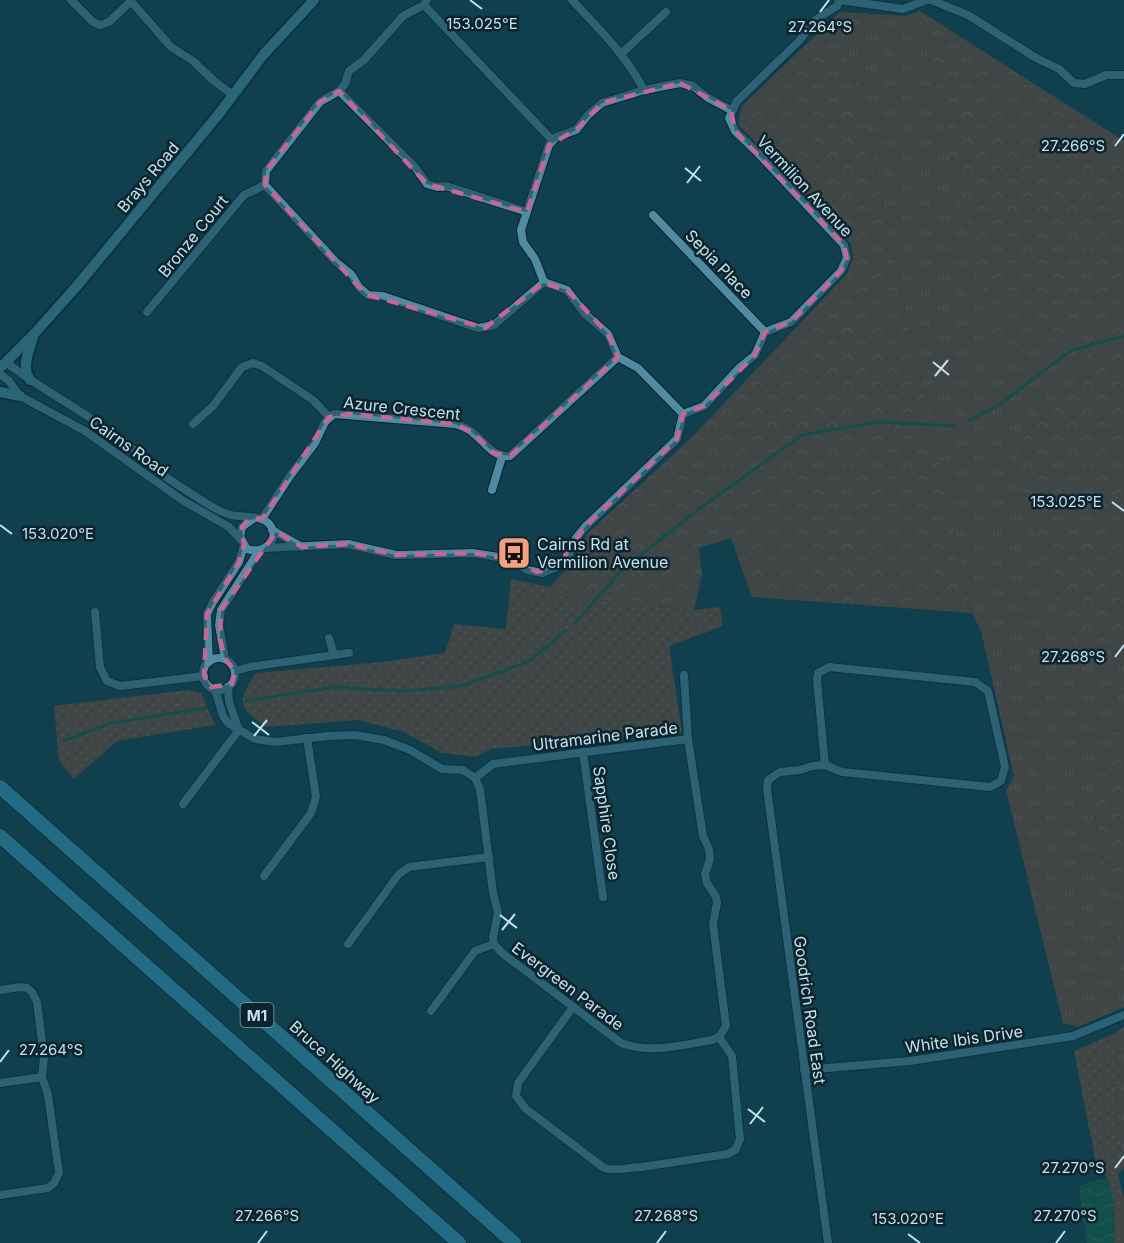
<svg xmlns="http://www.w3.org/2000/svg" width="1124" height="1243" font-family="Inter,sans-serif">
<defs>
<pattern id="grass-tufts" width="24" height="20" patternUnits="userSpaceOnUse" patternTransform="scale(1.5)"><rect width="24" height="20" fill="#7b4f3a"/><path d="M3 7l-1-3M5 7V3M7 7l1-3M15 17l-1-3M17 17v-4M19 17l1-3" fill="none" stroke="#8c6857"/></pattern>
<pattern id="forest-crowns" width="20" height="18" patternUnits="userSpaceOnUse" patternTransform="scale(1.5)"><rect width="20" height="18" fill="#7b4f3a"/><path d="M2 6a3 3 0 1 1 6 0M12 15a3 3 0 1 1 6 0" fill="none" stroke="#8c6857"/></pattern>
<pattern id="park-dots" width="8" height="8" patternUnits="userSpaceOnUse" patternTransform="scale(1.5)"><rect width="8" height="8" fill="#7b4f3a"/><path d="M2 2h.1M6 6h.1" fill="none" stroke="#8c6857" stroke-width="1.8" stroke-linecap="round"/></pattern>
<pattern id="water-waves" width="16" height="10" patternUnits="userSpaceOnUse" patternTransform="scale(1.5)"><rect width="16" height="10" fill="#155f45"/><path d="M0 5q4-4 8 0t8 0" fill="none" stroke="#357660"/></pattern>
</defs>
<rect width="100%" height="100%" fill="#103f4f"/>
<g fill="url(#grass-tufts)">
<polygon points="920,11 995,357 1100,322 1077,380 1015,448 1074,647 1124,651 1124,712 1090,794 1124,951 1124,1007 1078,1027 1063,1023 1006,790 1014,776 981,631 972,613 840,12 906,16"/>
<polygon points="1124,1027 1124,1159 1113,1107 1120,1084 1119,1068 1111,1035"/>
</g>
<g fill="url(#forest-crowns)">
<polygon points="920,11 1124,141 1124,651 1074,647 1043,576 1015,448 1077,380 1100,323 995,357"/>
<polygon points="840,12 972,613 752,597 731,538 699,548 702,575 694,610 556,595 550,587 575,559 587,534 692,437 847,274 853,259 851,244 738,124 742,106"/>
<polygon points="1124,712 1124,951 1090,793"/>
</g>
<g fill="url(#park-dots)">
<path d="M511 579 550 587 556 595 694 610 720 607 723 626 669 646 682 732 490 749 477 757 442 753 404 732 358 720 266 727C237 707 237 701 256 673L382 662 445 653 454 624 506 629Z"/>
<polygon points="188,690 201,693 215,725 117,741 74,779 59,761 54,706"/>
<path d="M1111 1035 1119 1068 1120 1084 1113 1107 1124 1159V1168L1118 1174 1124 1198V1243H1114C1115 1220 1115 1192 1104 1172L1098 1173 1074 1051Z"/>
</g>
<polygon fill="url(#water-waves)" points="1108,1178 1113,1202 1114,1243 1087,1243 1079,1189 1082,1184"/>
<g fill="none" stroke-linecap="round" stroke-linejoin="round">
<g stroke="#155f45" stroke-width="3">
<polyline points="969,421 1000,404 1070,351 1124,336"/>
<polyline points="574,624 621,571 695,512 802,435 877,422 954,426"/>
<polyline points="246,701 334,687 402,691 461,686 530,661 566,630"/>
<polyline points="64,741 111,723 206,708"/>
</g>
<g stroke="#04242f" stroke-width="10">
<g id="street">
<polyline points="71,0 93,22 100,25 109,22 131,1"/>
<polyline points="130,0 171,47 193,61 214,81 233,95"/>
<polyline points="427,0 424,5 403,16 364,60 349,71 345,84 339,91 320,102 266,171 265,185 336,262 351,274 359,287 368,295 383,296 478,328 494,325 544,282"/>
<path d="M572 0C599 29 626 55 644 90"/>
<polyline points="839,0 903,9 927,0"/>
<polyline points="931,0 968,15 1036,58 1059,69 1074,83 1085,84 1106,75 1124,75"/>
<polyline points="424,5 552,140"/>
<polyline points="622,53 666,12"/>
<polyline points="339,91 415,167 427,184 437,187 446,186 527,212"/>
<polyline points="653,215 765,332"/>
<polyline points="147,312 244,195 265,185"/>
<path d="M7 363C41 389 79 409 114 434 129 444 142 458 156 470 172 482 189 492 206 503 214 508 222 513 231 515 242 518 262 514 270 525 281 540 263 555 247 549L240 537 242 527 253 519"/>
<polyline points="0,374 9,381 20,396 85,431 182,500 229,527 241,540"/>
<polyline points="683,414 638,368 618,357 608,334 585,314 567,290 544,282 535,259 523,242 521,230 549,145 556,137 576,130 588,115 602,103 644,90 680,83 693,86 708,98 731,110"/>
<polyline points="193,424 213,406 242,367 253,363 262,366 313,400 329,417"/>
<polyline points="492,490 502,457"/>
<path d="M262 519 290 476 315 443 325 422 334 414 455 424C461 426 468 428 473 433 485 442 493 458 510 456L618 357"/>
<polyline points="272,530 302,547"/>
<polyline points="266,548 348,544 396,555 473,553 511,559 527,570 542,573 557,567 569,555 576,538 585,527 677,439 683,414 704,406 740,367 755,355 765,332 791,322 841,271 847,258 844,245 756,151 735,131 729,118 737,101 799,41 815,20 837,6 839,0"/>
<polyline points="95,612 100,667 107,681 120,686 204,676"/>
<polyline points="329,638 334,655"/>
<circle cx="219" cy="674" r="16"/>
<polyline points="225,659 219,625 221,610 259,551"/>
<polyline points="209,662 207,614 213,602 239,562 244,545"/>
<polyline points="235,671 249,667 349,653"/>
<polyline points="684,675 688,739"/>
<polyline points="228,687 229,702 239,730"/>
<path d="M215 689 223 716 228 723 255 739 275 742 328 736 355 735 384 740 410 750 442 769 463 770 475 778 480 789 493 893 498 913 493 938 494 944 502 953 621 1043C650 1054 682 1045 712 1040L719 1037"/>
<polyline points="583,752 603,897"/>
<polyline points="825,765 817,680 818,673 829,667 975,682 988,691 1005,767 1001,781 990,787 842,772 825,765 812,766 800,770 780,772 768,780 767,789 828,1243"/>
<polyline points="475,778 493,764 688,739 703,836 709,849 710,859 705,874 707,883 716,897 717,903 713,924 726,1026 719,1037"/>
<polyline points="183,804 239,730"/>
<polyline points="264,876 311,813 316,797 307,738"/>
<polyline points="348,944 399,874 409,867 489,857"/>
<polyline points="0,990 21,987 27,988 32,992 37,1002 44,1057 42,1077 48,1095 59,1173 54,1183 48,1188 0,1195"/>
<path d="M573 1007 518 1083 516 1096 526 1109 604 1168C618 1172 628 1167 642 1167L728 1154 736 1149 740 1139 732 1056 719 1037"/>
<polyline points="431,1011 475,951 494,944"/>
<polyline points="804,1070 910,1061 1073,1036 1124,1015"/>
<polyline points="0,1083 42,1077"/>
</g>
</g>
<g stroke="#04242f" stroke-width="14">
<g id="secondary">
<polyline points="0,368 34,334 76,287 218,115 264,54 314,0"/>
<path d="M30 380C21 365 29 353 33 337"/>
<polyline points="0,392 20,396"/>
</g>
</g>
<g stroke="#04242f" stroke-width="16">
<g id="highway">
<polyline points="0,787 514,1243"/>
<polyline points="0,836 459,1243"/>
</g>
</g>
<use href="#street" stroke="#518ba2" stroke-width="8"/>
<use href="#secondary" stroke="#4a92ac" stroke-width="10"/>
<use href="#highway" stroke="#3aa1c4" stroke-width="14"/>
</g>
<path d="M0 0H1124V1243H0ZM680 83 731 110 735 131 844 245 847 258 841 271 791 322 765 332 755 355 704 406 683 414 677 439 585 527 557 567 537 572 511 559 473 553 396 555 348 544 302 547 276 532 221 610 220 639 225 659 235 671 232 684 211 687 204 676 207 614 239 562 244 545 242 527 248 520 263 518 329 417 350 414 455 424 472 432 494 453 510 456 618 357 608 334 567 290 543 283 485 328 368 295 359 287 265 185 266 171 320 102 339 91 427 184 527 212 549 145 576 130 602 103Z" fill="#103f4f" fill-opacity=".55" fill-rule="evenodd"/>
<path fill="none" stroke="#c36895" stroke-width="4.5" stroke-dasharray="12 8" stroke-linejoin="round" d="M680 83 731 110 735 131 844 245 847 258 841 271 791 322 765 332 755 355 704 406 683 414 677 439 585 527 557 567 537 572 511 559 473 553 396 555 348 544 302 547 276 532 221 610 220 639 225 659 235 671 232 684 211 687 204 676 207 614 239 562 244 545 242 527 248 520 263 518 329 417 350 414 455 424 472 432 494 453 510 456 618 357 608 334 567 290 543 283 485 328 368 295 359 287 265 185 266 171 320 102 339 91 427 184 527 212 549 145 576 130 602 103Z"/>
<path fill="none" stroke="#c4e1ed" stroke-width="2" d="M470 0 482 9M820 12 829 0M1115 146 1124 134M685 168 701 181M687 183 700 166M933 362 949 375M935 376 948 360M1112 502 1124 511M0 525 12 534M1115 657 1124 645M252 722 269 735M254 736 267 720M500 915 517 928M502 930 515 914M0 1062 9 1050M748 1109 765 1122M750 1124 763 1107M1115 1168 1124 1156M908 1234 920 1243M258 1243 267 1231M657 1243 666 1231M1056 1243 1065 1231"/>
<defs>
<g id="bus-square" transform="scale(1.725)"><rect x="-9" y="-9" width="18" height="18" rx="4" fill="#f1a17d" stroke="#0b242d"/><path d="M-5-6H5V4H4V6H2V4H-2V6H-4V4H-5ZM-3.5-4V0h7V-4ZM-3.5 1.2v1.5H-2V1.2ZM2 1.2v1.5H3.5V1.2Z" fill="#111"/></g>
</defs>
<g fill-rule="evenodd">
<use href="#bus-square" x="514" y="553"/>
</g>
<g text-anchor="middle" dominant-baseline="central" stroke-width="5" stroke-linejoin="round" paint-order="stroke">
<rect fill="#0b242d" stroke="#8ca8b3" stroke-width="1.5" x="240.5" y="1003" width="33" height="24" rx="4.5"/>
<g font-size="15" font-weight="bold" fill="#c4e1ed">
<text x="257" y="1015">M1</text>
</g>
<g font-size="16" fill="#c4e1ed" stroke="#0b242d">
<text transform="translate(148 177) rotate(-50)">Brays Road</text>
<text transform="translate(805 186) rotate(47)">Vermilion Avenue</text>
<text transform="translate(193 236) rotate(-51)">Bronze Court</text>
<text transform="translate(719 264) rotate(46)">Sepia Place</text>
<text transform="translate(402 408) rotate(6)">Azure Crescent</text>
<text transform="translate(129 446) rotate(35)">Cairns Road</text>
<text transform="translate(605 736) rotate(-7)">Ultramarine Parade</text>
<text transform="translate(607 823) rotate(82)">Sapphire Close</text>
<text transform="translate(568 986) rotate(37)">Evergreen Parade</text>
<text transform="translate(810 1010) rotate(82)">Goodrich Road East</text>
<text transform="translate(964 1039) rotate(-8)">White Ibis Drive</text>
<text transform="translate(335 1062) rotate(42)">Bruce Highway</text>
</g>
<g font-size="16" fill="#c4e1ed" stroke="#0b242d" text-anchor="start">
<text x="537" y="544">Cairns Rd at<tspan x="537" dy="18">Vermilion Avenue</tspan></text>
</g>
</g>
<g font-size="15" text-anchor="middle" fill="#c4e1ed" stroke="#0b242d" stroke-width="5" stroke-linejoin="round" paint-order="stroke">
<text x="482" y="29">153.025°E</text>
<text x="820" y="32">27.264°S</text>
<text x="1073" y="151">27.266°S</text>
<text x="1066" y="507">153.025°E</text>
<text x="58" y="539">153.020°E</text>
<text x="1073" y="662">27.268°S</text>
<text x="51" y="1055">27.264°S</text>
<text x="1073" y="1173">27.270°S</text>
<text x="267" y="1221">27.266°S</text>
<text x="666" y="1221">27.268°S</text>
<text x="1065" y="1221">27.270°S</text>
<text x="908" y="1224">153.020°E</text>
</g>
</svg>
